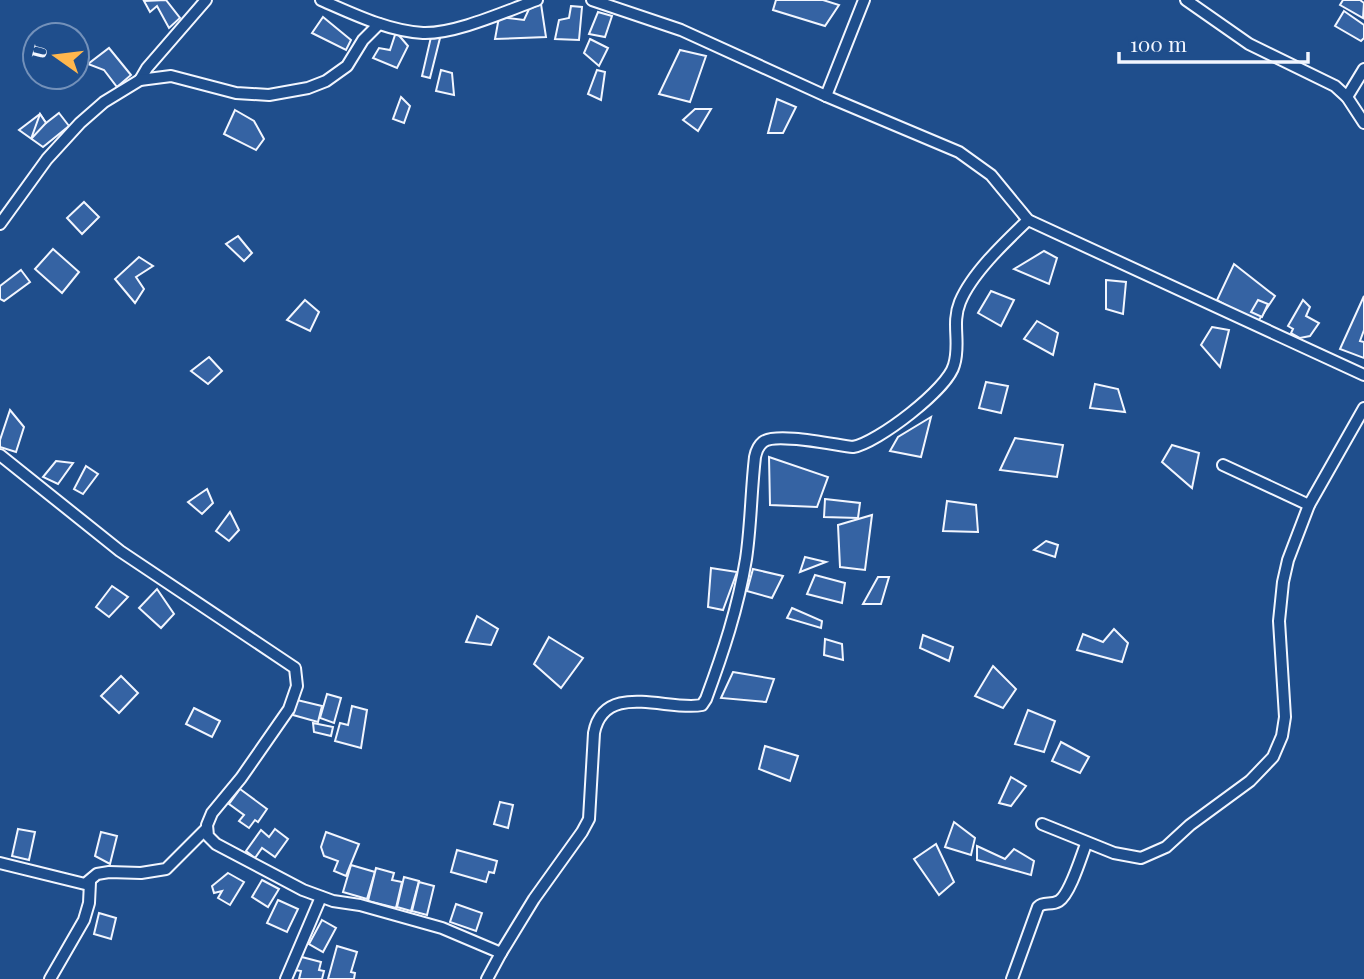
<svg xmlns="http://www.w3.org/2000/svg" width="1364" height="979" font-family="'Playfair Display',serif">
<rect width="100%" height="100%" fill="#1f4e8c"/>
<g fill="#3563a3" stroke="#f2f6ff" stroke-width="2">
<polygon points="166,0 180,18 169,28 157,6 150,12 144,1"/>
<polygon points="776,0 823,0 839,5 825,26 773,10"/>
<polygon points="1343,0 1360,0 1364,3 1363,18 1340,5"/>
<polygon points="541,4 546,37 495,39 499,17 524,20 529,9"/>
<polygon points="571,6 582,7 579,40 555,39 559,20 569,18"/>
<polygon points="1344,11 1364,25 1364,38 1361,41 1335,26"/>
<polygon points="598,12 612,16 605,37 589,34"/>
<polygon points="323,17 351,40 346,50 312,33"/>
<polygon points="396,32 408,46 397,68 373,58 379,48 390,50"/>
<polygon points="431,37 440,38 430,78 422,76"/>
<polygon points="590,39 608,48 599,66 584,53"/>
<polygon points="109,48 131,75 117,87 104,70 88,64"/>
<polygon points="680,50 706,56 690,102 659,94"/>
<polygon points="441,70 452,73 454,95 436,91"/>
<polygon points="597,70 605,72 601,100 588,94"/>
<polygon points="401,97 410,106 404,123 393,119"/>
<polygon points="777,99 796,107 783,133 768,133"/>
<polygon points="695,109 711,109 698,131 683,120"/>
<polygon points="235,110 254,121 264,139 256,150 224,134"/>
<polygon points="59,113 69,126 43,147 19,130 40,114 46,123"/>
<polygon points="40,114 46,123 31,139"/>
<polygon points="84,202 99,217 82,234 67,218"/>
<polygon points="238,236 252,253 244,261 226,244"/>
<polygon points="53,249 79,272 62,293 35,269"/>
<polygon points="1044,251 1057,258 1049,284 1014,269"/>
<polygon points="139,257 153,266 136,277 144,289 135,303 115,279"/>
<polygon points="1234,264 1275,296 1257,323 1217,300"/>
<polygon points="21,270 30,282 4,301 0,299 0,286"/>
<polygon points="1106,280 1126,282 1123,314 1106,309"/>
<polygon points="991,291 1014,300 1001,326 978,313"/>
<polygon points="1364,296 1364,330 1360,341 1364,342 1364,358 1340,349"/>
<polygon points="305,300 319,312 310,331 287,320"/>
<polygon points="1258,300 1268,304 1262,317 1251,312"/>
<polygon points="1303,300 1310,307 1306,316 1319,323 1310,336 1300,338 1291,333 1293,329 1288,326"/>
<polygon points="1037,321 1058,333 1053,355 1024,339"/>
<polygon points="1212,327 1229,330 1220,367 1201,345"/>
<polygon points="209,357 222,371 208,384 191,371"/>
<polygon points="986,382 1008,386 1001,413 979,408"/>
<polygon points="1095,384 1118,389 1125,412 1090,408"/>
<polygon points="10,410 24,427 16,452 0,447 0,440"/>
<polygon points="931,417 921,457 890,451 898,437"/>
<polygon points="1015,438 1063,445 1057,477 1000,470"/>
<polygon points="1172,445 1199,453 1192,488 1162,462"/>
<polygon points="769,457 828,477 817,507 770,505"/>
<polygon points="56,461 73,463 58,484 43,477"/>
<polygon points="86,466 98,474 83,494 74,489"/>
<polygon points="207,489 213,503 202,514 188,502"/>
<polygon points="825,499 860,503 858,518 824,517"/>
<polygon points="947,501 976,505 978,532 943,531"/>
<polygon points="230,512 239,530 229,541 216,531"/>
<polygon points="872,515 865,570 840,567 838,525"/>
<polygon points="1046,541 1058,545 1055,557 1034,550"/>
<polygon points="805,557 826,562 800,572"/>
<polygon points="711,568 737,572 723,610 708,607"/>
<polygon points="753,569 783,576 772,598 747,591"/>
<polygon points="815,575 845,583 842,603 807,594"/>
<polygon points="878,577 889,577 881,604 863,604"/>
<polygon points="112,586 128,597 109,617 96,607"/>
<polygon points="157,589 174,614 161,628 139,608"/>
<polygon points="792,608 822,621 821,628 787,618"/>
<polygon points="477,616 498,629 491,645 466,642"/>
<polygon points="1114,629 1128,643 1122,662 1077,650 1083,634 1103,642"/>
<polygon points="923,635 953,647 949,661 920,648"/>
<polygon points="549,637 583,658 561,688 534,664"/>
<polygon points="825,639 842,644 843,660 824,655"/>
<polygon points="993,666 1016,689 1003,708 975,696"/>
<polygon points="733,672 774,679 766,702 721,698"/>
<polygon points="121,676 138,693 119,713 101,696"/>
<polygon points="327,694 341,698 334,723 320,718"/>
<polygon points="297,700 322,706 318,722 293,715"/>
<polygon points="352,706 367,710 361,748 335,741 340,723 348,725"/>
<polygon points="194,708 220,721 212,737 186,724"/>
<polygon points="1028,710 1055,721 1044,752 1015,744"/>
<polygon points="313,723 333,727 331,736 314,732"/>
<polygon points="1061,742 1089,757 1080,773 1052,761"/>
<polygon points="765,746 798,756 790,781 759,769"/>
<polygon points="1011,777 1026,786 1011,806 999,803"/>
<polygon points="240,789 267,809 258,822 255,820 249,828 239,821 244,815 229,804"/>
<polygon points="500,802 513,805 508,828 494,824"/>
<polygon points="954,822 975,838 971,855 945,847"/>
<polygon points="18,829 35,832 29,860 12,856"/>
<polygon points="275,829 288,839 275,857 262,848 255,858 246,851 261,830 269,837"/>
<polygon points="101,832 117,836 110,864 95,856"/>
<polygon points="326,832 359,844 346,876 334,871 338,861 324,856 321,847"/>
<polygon points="936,844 954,882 939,895 914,859"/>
<polygon points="977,846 1005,859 1014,849 1034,861 1031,875 977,860"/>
<polygon points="457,850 497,861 494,873 489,872 486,882 451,872"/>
<polygon points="351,865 375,872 367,899 343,892"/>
<polygon points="376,868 394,873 392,880 402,882 396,908 368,901"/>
<polygon points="228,873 244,882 230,905 218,898 222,891 214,893 212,886"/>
<polygon points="404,877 419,881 411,911 397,907"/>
<polygon points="262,880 279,889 268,907 252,897"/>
<polygon points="419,882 434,886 427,915 412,911"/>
<polygon points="278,900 298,909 287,932 267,923"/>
<polygon points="456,904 482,913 476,931 450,922"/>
<polygon points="99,913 116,918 111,939 94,934"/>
<polygon points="322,920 336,928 323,952 309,944"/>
<polygon points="337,946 357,952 351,972 355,973 354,979 328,979"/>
<polygon points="298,956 321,962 319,970 324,971 322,979 299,979 301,971 295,970"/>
</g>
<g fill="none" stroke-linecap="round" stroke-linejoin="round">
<g stroke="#f2f6ff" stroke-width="14">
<g id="minor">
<path d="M321 0C353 14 388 31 423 33 456 34 506 11 537 0"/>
<polyline points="592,0 681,30 826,96 959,152 991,175 1028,220 1364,375"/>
<polyline points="1186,0 1249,44 1335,86 1347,97 1364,123"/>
<polyline points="140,80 147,68 206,0"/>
<polyline points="826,96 864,0"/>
<polyline points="1347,97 1364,69"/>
<polyline points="0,224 47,159 80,123 104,102 140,80 171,76 236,93 269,95 308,88 326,81 347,66 363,40 379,24"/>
<polyline points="0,455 120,551 295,668 297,686 289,709 241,778 212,813 207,825 208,836 216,844 303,890 333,901 360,905 442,928 501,953 487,979"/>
<polyline points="1223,465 1309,505"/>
<polyline points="1042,824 1114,853 1141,858 1166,847 1190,825 1250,781 1273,757 1282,736 1285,717 1279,621 1283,582 1288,560 1309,505 1364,408"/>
<polyline points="0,863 85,884 97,874 109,872 141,873 166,869 207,828"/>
<path d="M501 953 534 899 582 832 589 819 594 733C604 680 669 712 702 705L706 699C723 653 738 608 746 559 751 526 751 491 755 457 756 452 758 446 763 442 776 432 835 445 853 447 877 443 948 389 954 365 961 343 951 324 960 302 972 273 1005 242 1028 220"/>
<polyline points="50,979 84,920 89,903 90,882"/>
<polyline points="286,979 321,897"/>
<path d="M1012 979 1038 907C1044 901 1051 906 1059 901 1070 894 1081 857 1086 844"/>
</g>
</g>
<use href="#minor" stroke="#1f4e8c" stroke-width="10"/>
</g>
<g transform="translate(56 56) rotate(284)"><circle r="33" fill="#1f4e8c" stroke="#7391ba" stroke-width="2"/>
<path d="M0-5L12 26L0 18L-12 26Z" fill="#ffb74d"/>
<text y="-10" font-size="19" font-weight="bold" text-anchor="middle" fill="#f2f6ff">U</text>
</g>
<path d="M1119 52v10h189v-10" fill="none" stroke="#f2f6ff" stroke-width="3.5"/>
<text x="1130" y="52" font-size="21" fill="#f2f6ff" stroke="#1f4e8c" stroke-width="5" paint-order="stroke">100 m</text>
</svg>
